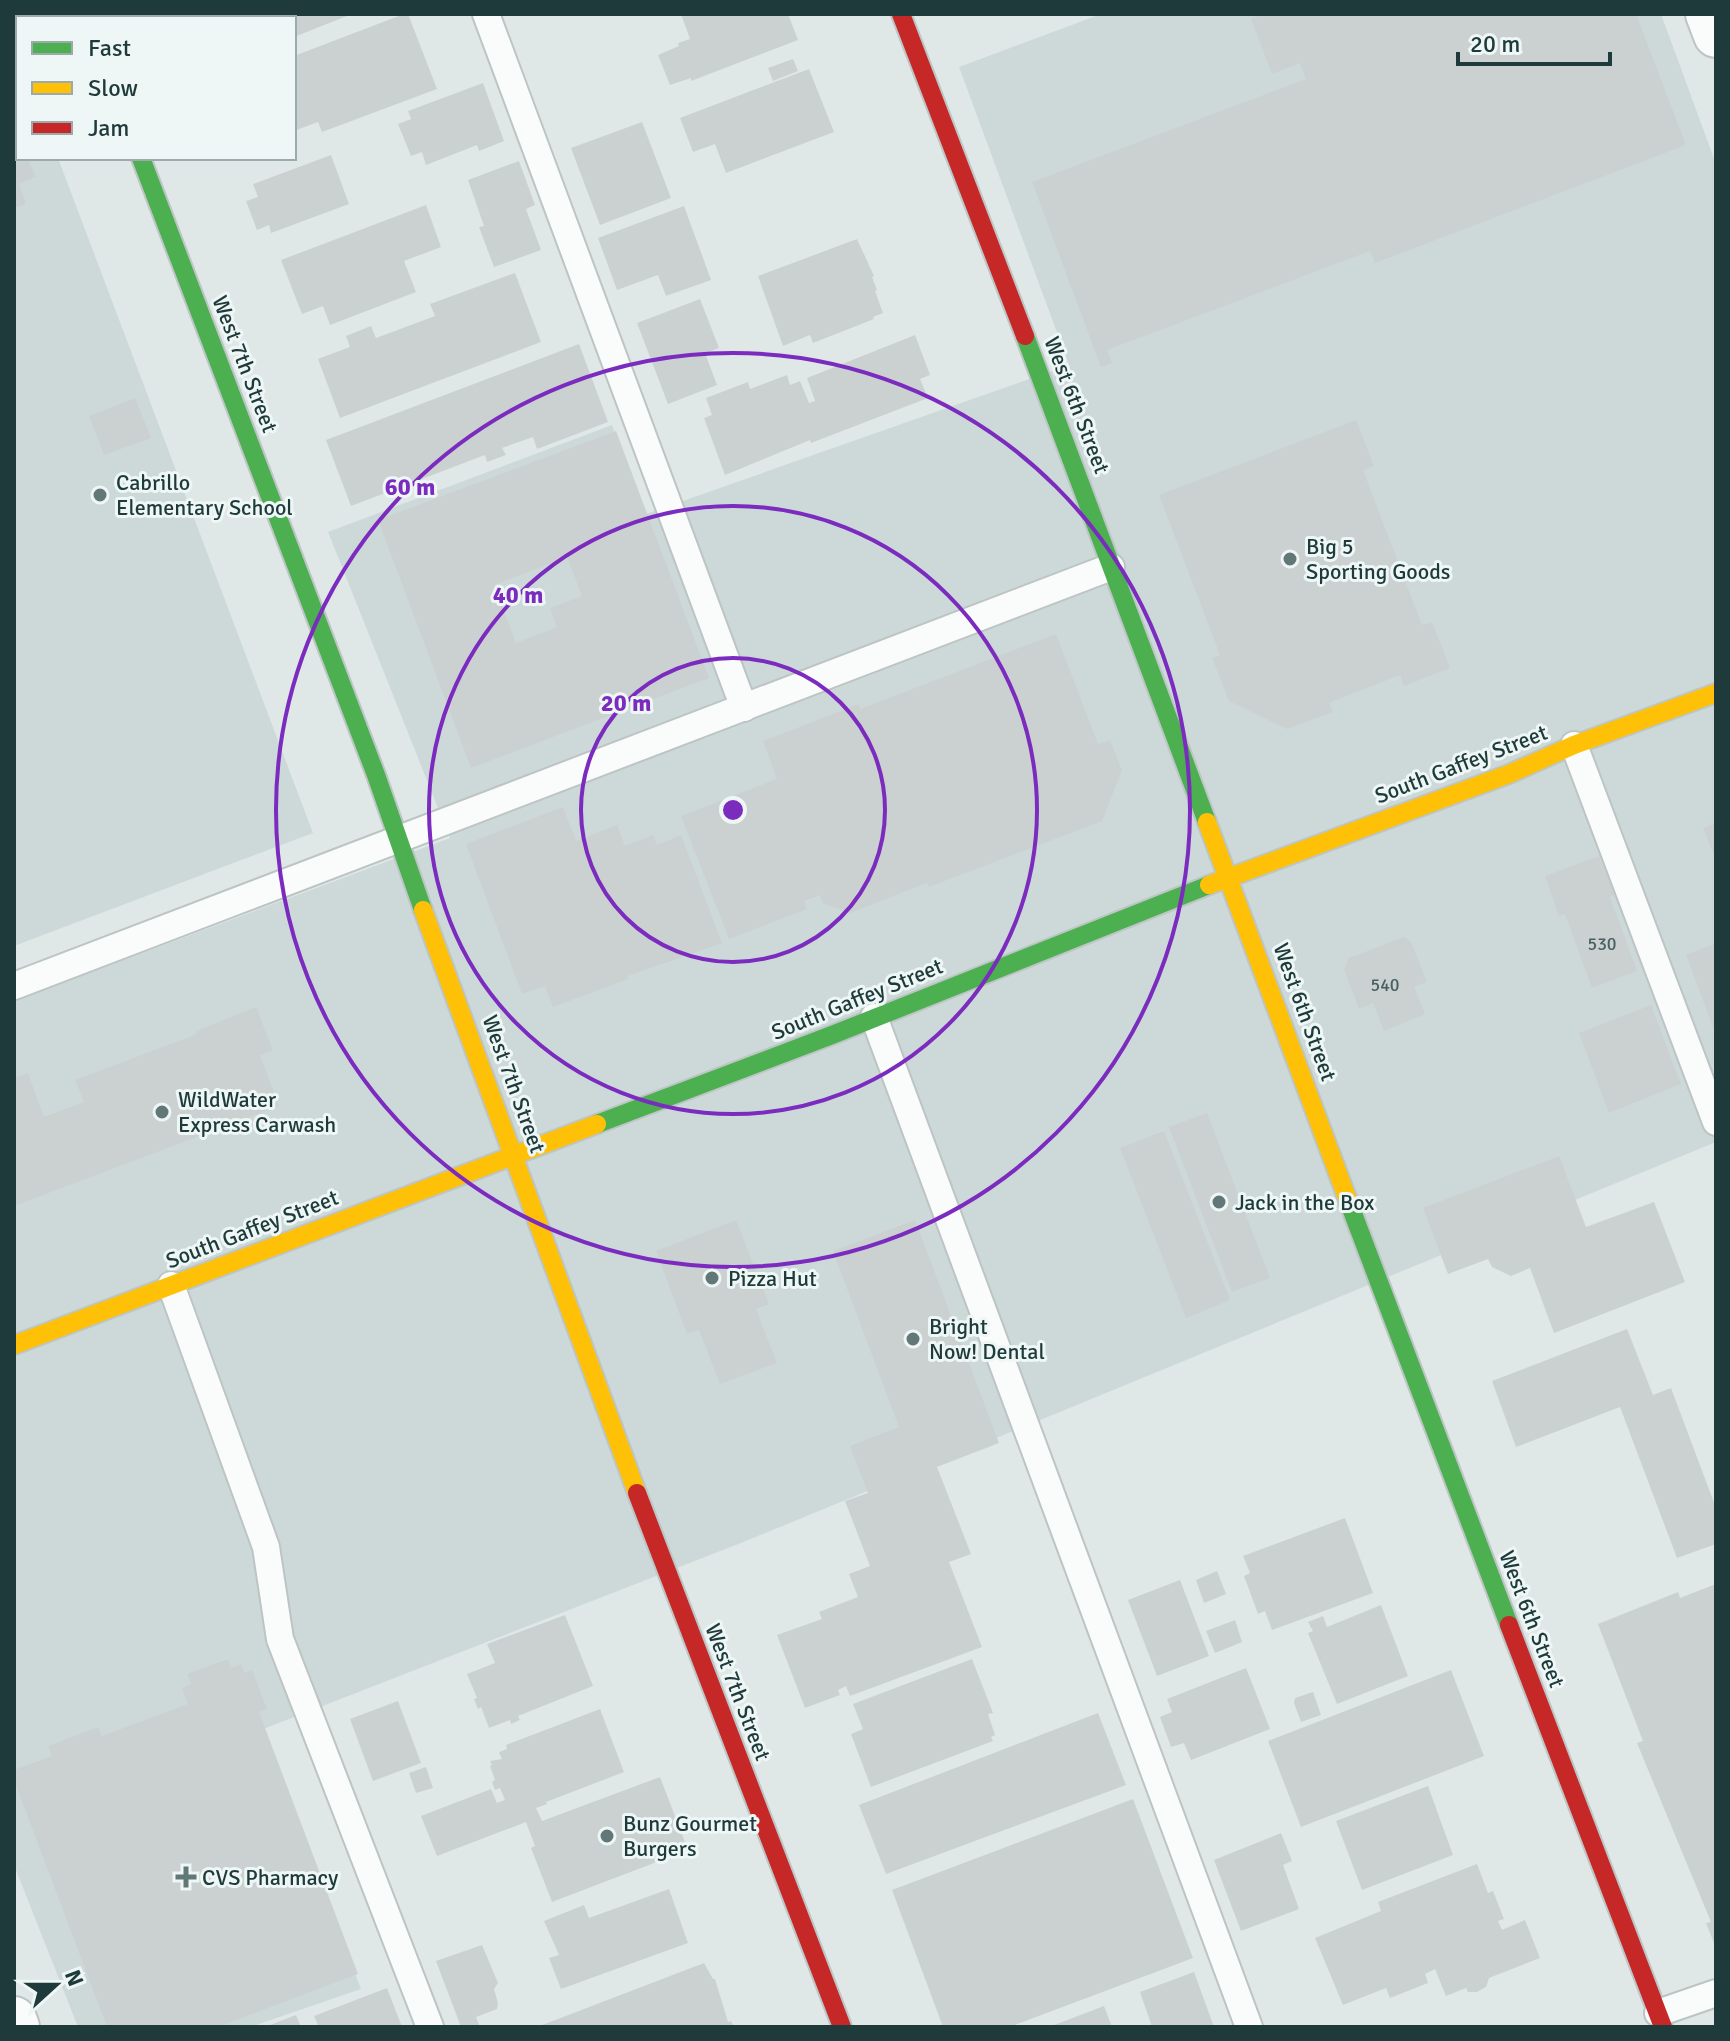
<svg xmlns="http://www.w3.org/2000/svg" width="1730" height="2041" font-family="Signika,sans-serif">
<rect width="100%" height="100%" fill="#e0e8e7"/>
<g fill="#cdd9d8">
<polygon points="1101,14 1661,14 1716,164 1716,1142 746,1541 261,1730 361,1989 250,2027 78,2027 14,1865 14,1001 450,838 328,532 612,425 643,515 1069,365 959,67"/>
<polygon points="14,43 18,53 18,158 58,158 313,833 14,946"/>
</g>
<g fill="#cbd1d0" fill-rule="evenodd">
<polygon points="170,14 352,14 294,37 294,18 171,18"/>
<polygon points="404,14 408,14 437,89 322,132 318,122 294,131 294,56"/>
<polygon points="681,14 788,14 798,40 691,81 691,78 670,85 658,55 679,46 678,43 690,39"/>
<polygon points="1264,14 1636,14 1686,145 1375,263 1370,251 1107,350 1112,363 1101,367 1032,182 1306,79 1300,63 1272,74 1251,19"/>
<polygon points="793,59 798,71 773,81 768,68"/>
<polygon points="809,69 834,132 726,173 715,144 693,152 680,118"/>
<polygon points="483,83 504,141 479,151 477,145 426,165 422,152 411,156 398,124 411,119 408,111"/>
<polygon points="14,118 18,127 15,128 18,135 18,158 27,158 36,177 19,184 26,204 14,208"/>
<polygon points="642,122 671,198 600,225 571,148"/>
<polygon points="331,155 349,204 271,233 269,225 257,230 246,201 258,197 253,184"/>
<polygon points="519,161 535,205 526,209 541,250 494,267 479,227 484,226 468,180"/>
<polygon points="426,205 441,247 404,261 416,292 330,325 323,306 302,314 281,260"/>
<polygon points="684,206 711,280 666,296 658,275 617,290 598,238"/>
<polygon points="857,239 874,276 872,277 877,290 875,291 883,313 873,317 874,319 813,343 810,335 783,346 758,276"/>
<polygon points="515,273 541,342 340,418 318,359 350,347 346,336 371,326 376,338 435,316 430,304"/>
<polygon points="700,299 719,348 705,353 717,385 668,404 637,323"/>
<polygon points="915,335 930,375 920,379 928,398 811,443 810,440 725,475 704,418 712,415 706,398 748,382 750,389 787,375 790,385 800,381 809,403 815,401 807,378"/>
<polygon points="579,344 608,422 537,449 533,437 502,448 506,455 487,462 485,455 351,506 326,440"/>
<polygon points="135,398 151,438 104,455 89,416"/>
<polygon points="1356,420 1374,466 1363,470 1422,625 1432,622 1450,668 1404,686 1400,675 1329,703 1333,712 1287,729 1229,701 1212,658 1220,655 1159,495"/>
<path d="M616 431 709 678 471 768 378 520ZM567 557 582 596 550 608 557 627 516 643 494 585Z"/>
<polygon points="1056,634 1098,744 1110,740 1122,770 1102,821 929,887 927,883 850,913 823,903 820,895 804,901 807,909 729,939 681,816 777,779 763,741 859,704 860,709"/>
<polygon points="563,807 576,841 617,825 625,846 653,835 657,845 681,835 722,943 628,976 628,979 553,1007 545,986 522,994 466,844"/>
<polygon points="1716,823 1716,861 1703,828"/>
<polygon points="1599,856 1615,895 1610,897 1637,971 1592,988 1565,914 1559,916 1545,876"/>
<polygon points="1404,937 1411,942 1427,982 1414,987 1425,1014 1384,1031 1373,1003 1359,1009 1344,969 1349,958"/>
<polygon points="1716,943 1716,1035 1686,955"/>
<polygon points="1651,1005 1681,1084 1609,1113 1579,1033"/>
<polygon points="256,1007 273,1050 260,1055 279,1106 14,1206 14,1078 28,1073 44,1117 84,1102 75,1080 197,1034 196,1031"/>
<polygon points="1207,1113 1270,1278 1232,1292 1169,1127"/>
<polygon points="1164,1131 1230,1300 1186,1318 1120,1148"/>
<polygon points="1559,1156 1586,1227 1654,1202 1685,1282 1554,1333 1530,1268 1511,1276 1492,1267 1488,1259 1448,1274 1423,1208"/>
<polygon points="736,1220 769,1304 756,1309 777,1363 720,1384 699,1330 687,1334 656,1251"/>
<polygon points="915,1220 999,1443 937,1467 971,1554 949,1562 982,1647 850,1696 846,1686 838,1690 840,1695 805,1708 777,1635 822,1619 819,1612 858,1597 849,1574 870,1566 845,1501 868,1493 850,1446 899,1427 833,1251"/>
<polygon points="1627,1329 1653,1395 1671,1388 1716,1508 1716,1544 1677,1558 1620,1407 1516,1447 1492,1381"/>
<polygon points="1345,1518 1373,1593 1272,1630 1265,1611 1258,1614 1244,1576 1250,1573 1243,1556"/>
<polygon points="1217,1571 1226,1594 1204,1603 1196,1580"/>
<polygon points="1180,1580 1209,1656 1157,1676 1128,1600"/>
<polygon points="1716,1584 1716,1948 1706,1923 1711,1922 1637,1743 1643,1741 1598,1624 1678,1592 1680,1598"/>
<polygon points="1381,1605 1408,1676 1337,1704 1308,1633 1313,1631 1308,1622 1323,1616 1327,1627"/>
<polygon points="565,1615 593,1686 518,1716 520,1720 511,1724 510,1720 489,1728 481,1707 478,1709 474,1699 477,1698 467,1674 495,1663 487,1644"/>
<polygon points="1235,1620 1242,1642 1215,1653 1206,1631"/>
<polygon points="228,1659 231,1668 241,1664 244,1673 252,1670 267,1709 259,1712 358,1974 218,2027 107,2027 14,1780 14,1770 52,1756 48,1746 98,1727 102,1736 188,1704 182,1688 191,1684 187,1674"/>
<polygon points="972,1659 993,1713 988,1714 995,1735 991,1737 993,1741 871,1787 851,1734 863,1729 853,1704"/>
<polygon points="1246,1668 1270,1729 1191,1760 1184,1743 1171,1747 1160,1717 1172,1712 1167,1699"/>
<polygon points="1451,1670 1484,1756 1301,1827 1268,1741"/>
<polygon points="1313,1692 1321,1715 1301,1722 1294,1703 1295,1698"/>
<polygon points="398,1701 421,1763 373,1781 350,1719"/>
<polygon points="600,1709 624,1772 546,1802 547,1804 536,1808 542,1821 660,1777 688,1850 552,1902 531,1848 535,1846 526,1822 437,1856 421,1816 491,1789 497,1803 505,1800 500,1788 495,1790 492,1782 495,1780 490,1766 492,1765 490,1761 502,1759 499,1752 507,1749 506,1745"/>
<polygon points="1098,1713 1126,1785 886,1874 859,1805"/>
<polygon points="426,1767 433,1788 416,1793 409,1773"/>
<polygon points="1428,1786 1453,1855 1362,1890 1336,1821"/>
<polygon points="1133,1799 1193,1958 1009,2027 943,2027 892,1890"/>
<polygon points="1281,1833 1292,1861 1283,1865 1299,1909 1241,1931 1214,1860"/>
<polygon points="1477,1864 1488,1893 1493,1891 1504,1919 1498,1921 1502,1930 1525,1920 1540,1958 1489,1978 1486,1987 1477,1992 1468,1992 1466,1988 1446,1996 1435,1969 1425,1974 1428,1983 1390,1998 1386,1988 1343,2005 1315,1938 1381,1911 1378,1902"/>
<polygon points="669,1889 688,1943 561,1989 549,1958 559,1955 544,1921 584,1905 589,1918"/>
<polygon points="482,1945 498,1983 494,1989 498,2003 497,2009 476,2017 480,2027 461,2027 436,1961"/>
<polygon points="704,1963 713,1979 715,1979 728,2022 731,2021 734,2027 537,2027"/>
<polygon points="1194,1972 1214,2027 1152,2027 1140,1992"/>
<polygon points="387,1988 402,2027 319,2027 314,2016"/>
<polygon points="1104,2006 1112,2027 1049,2027"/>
<polygon points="296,2015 301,2027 265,2027"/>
</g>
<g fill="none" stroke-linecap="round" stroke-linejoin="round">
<g stroke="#bdc4c4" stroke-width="30">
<g id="lane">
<polyline points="486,14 744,708"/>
<polyline points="1574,745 1716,1122"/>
<polyline points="14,986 1111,567"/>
<polyline points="874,1017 1249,2027"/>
<polyline points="171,1285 266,1547 280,1639 430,2027"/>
<polyline points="1658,2013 1716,1993"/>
</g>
</g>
<g stroke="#bdc4c4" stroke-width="48">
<g id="street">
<polyline points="1708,14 1716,35"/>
<polyline points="14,2019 17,2027"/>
</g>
</g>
<g stroke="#bdc5c5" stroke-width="22">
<g id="fast">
<polyline points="141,158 376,775 423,910"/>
<polyline points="1025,336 1207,822"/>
<polyline points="597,1124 832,1035 1209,885"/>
<polyline points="1349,1203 1509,1625"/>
</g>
</g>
<g stroke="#bdc5c5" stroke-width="22">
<g id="slow">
<polyline points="86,14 87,18"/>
<polyline points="1207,822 1349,1203"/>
<polyline points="1209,885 1509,774 1574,745 1716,693"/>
<polyline points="423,910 637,1493"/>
<polyline points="14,1345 597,1124"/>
</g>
</g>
<g stroke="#bdc5c5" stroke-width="22">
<g id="jam">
<polyline points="901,14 1025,336"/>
<polyline points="637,1493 842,2027"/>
<polyline points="1509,1625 1663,2027"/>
</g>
</g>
<use href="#lane" stroke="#fafcfb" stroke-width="26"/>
<use href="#street" stroke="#fafcfb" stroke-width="44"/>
<use href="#fast" stroke="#4caf50" stroke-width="18"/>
<use href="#slow" stroke="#ffc107" stroke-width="18"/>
<use href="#jam" stroke="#c62828" stroke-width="18"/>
</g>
<g fill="none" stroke="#7b2cbf" stroke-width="4">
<circle cx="733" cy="810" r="152"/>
<circle cx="733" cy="810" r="304"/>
<circle cx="733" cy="810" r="457"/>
</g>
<g fill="#627777" stroke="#eef7f5" stroke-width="3">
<circle cx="100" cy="495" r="8"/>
<circle cx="1290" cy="559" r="8"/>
<circle cx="162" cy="1112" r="8"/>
<circle cx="1219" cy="1202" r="8"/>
<circle cx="712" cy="1278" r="8"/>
<circle cx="913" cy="1339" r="8"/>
<circle cx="607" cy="1836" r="8"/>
<path d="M182 1865h8v8h8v8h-8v8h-8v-8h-8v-8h8z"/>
</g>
<g text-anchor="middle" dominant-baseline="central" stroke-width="6" stroke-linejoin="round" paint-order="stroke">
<g font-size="18" fill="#496060">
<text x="1602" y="944">530</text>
<text x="1385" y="985">540</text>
</g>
<g font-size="22" fill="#1e3a3b" stroke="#eef7f5">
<text transform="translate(245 364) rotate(69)">West 7th Street</text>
<text transform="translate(1077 405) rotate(69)">West 6th Street</text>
<text transform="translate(1461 764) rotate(-21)">South Gaffey Street</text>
<text transform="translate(857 999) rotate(-22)">South Gaffey Street</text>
<text transform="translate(1305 1012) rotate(70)">West 6th Street</text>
<text transform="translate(514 1084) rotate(70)">West 7th Street</text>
<text transform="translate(252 1229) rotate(-21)">South Gaffey Street</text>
<text transform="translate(1532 1619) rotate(69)">West 6th Street</text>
<text transform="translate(738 1692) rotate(69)">West 7th Street</text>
</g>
<g font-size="22" fill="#1e3a3b" stroke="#eef7f5" text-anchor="start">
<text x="116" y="482">Cabrillo<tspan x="116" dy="25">Elementary School</tspan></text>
<text x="1306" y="546">Big 5<tspan x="1306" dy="25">Sporting Goods</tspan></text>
<text x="178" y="1099">WildWater<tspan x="178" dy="25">Express Carwash</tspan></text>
<text x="1235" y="1202">Jack in the Box</text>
<text x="728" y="1278">Pizza Hut</text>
<text x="929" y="1326">Bright<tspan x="929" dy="25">Now! Dental</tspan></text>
<text x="623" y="1823">Bunz Gourmet<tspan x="623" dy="25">Burgers</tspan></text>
<text x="202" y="1877">CVS Pharmacy</text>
</g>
</g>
<circle cx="733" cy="810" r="12" fill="#7b2cbf" stroke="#eef7f5" stroke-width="4"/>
<g font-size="24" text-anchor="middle" font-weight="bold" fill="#7b2cbf" stroke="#eef7f5" stroke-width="6" stroke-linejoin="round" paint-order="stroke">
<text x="410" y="495">60 m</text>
<text x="518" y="603">40 m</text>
<text x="626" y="711">20 m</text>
</g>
<rect width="1730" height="2041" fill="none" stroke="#1e3a3b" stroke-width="32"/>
<rect x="16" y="16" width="280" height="144" fill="#eef7f5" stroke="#9babab" stroke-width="2"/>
<rect x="32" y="42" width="40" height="12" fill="#4caf50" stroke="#9babab" stroke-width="2"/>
<text x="88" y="56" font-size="24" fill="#1e3a3b">Fast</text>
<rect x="32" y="82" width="40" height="12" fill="#ffc107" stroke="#9babab" stroke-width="2"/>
<text x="88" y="96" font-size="24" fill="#1e3a3b">Slow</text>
<rect x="32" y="122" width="40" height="12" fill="#c62828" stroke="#9babab" stroke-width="2"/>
<text x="88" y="136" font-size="24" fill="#1e3a3b">Jam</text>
<g transform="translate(56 1985) rotate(69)" stroke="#eef7f5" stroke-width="6" paint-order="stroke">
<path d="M0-6L14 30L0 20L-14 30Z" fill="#1e3a3b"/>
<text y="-12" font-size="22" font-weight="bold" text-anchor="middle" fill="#1e3a3b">N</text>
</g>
<path d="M1458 52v12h152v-12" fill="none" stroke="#1e3a3b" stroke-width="4"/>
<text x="1470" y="52" font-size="24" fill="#1e3a3b" stroke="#eef7f5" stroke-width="6" paint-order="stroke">20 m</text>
</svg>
